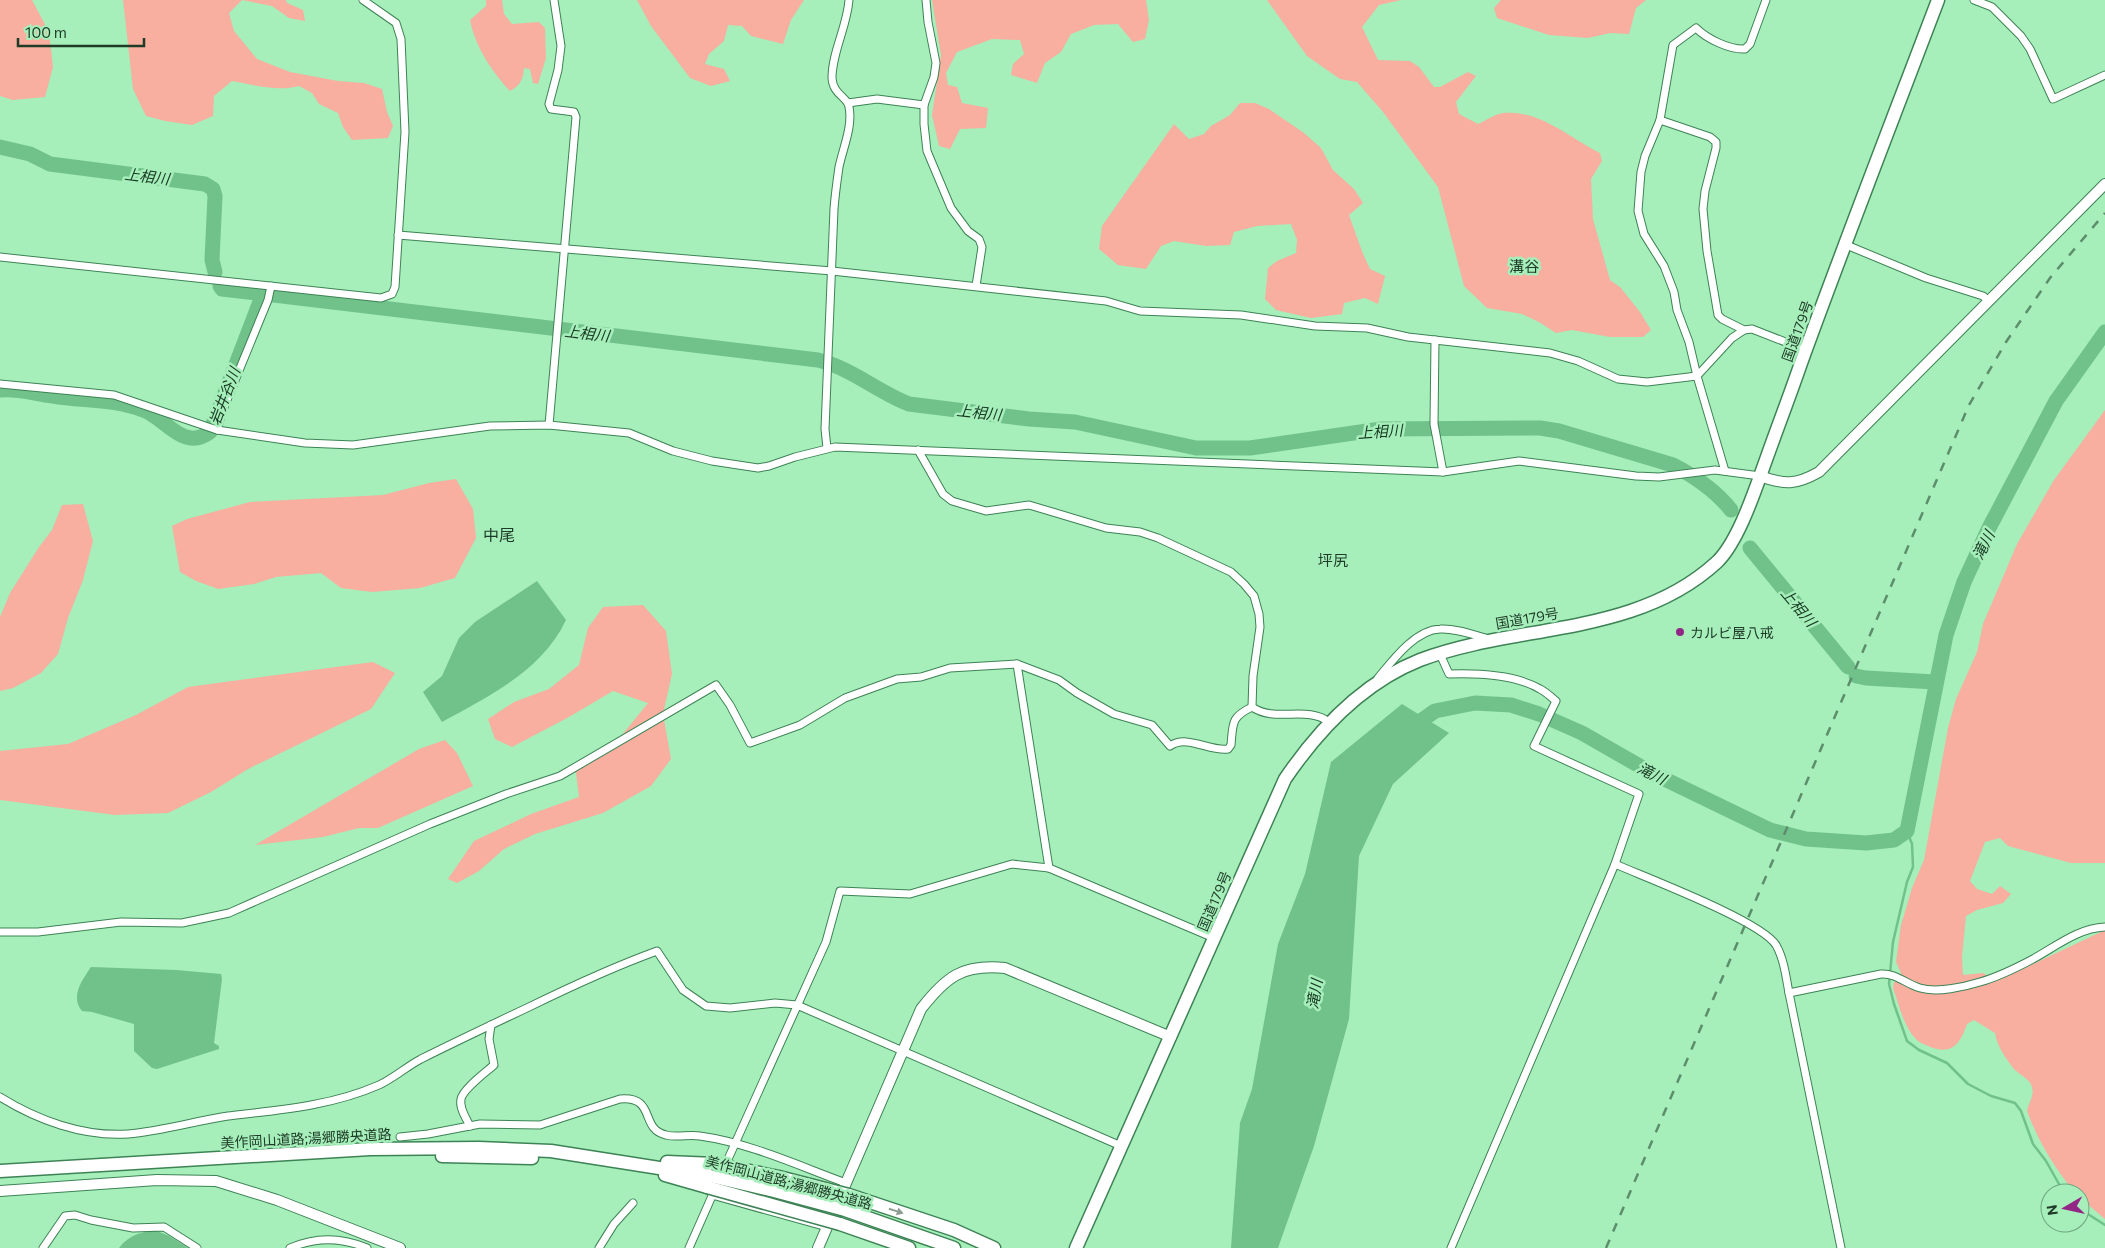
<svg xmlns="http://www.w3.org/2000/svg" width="2105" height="1248" font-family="Commissioner,'Noto Sans JP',sans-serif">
<rect width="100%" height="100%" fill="#a6eeba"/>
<g fill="#f8af9f">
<polygon points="0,0 32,0 49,32 53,67 45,97 13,100 0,96"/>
<path d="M123 0H286L287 3 303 10 305 21 289 18 272 6 242 0 229 13 234 31 257 59 290 72 338 81 364 83 382 89 387 112 393 126 388 138 352 140 343 127 338 113 319 104 312 93 299 86C277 92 254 85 232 81L214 96 213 116 192 125 165 121 146 116 133 89Z"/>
<path d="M486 0H502L504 14 512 24 539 22 545 28 546 58 538 84 533 83 530 69 524 68C523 79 521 85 510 91 492 72 475 46 470 20L486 6Z"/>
<polygon points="637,0 804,0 791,20 783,44 751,36 742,26 728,25 724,41 709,54 705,64 724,69 730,81 711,86 690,78 651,26"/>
<polygon points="932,0 1146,0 1149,20 1145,39 1133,42 1118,24 1094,25 1071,34 1061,52 1045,63 1037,83 1011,75 1013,64 1024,54 1020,40 992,39 957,52 946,73 948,85 957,87 962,103 988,108 986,128 960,129 950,149 939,146 932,115 941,55"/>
<path d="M1267 0H1401L1379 5 1362 27 1378 60 1410 61 1419 67 1434 87H1440L1468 72 1476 76 1456 102 1459 114 1478 124C1485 121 1495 114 1503 113 1539 109 1570 138 1600 153L1602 161 1591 179 1593 219 1610 280 1620 287 1640 312 1651 330 1643 337H1610L1572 330 1556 333 1539 322 1522 314 1487 308 1464 286 1438 187 1383 112 1357 82 1340 79 1307 56Z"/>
<polygon points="1501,0 1646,0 1636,8 1629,34 1610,33 1588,38 1549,35 1497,18 1494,8"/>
<polygon points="1240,103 1255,103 1269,109 1304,133 1321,148 1333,170 1354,189 1363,203 1349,215 1363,254 1370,269 1385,276 1378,304 1365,298 1344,303 1342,314 1311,318 1276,310 1265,299 1268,268 1277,261 1296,253 1297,240 1291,224 1257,226 1234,232 1230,245 1206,246 1174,241 1161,246 1146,269 1118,265 1099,249 1102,226 1174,124 1189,139 1204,134 1211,126 1230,115"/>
<path d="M2105 410V863H2071L2008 846 2000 838 1985 842 1970 881 1977 889 1992 894 2000 886 2011 894 2003 903 1977 910 1966 916 1962 957 1963 975 1983 973 1997 981 2105 930V1219L2080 1198V1193H2075C2054 1167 2038 1141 2027 1111 2028 1105 2031 1101 2032 1096 2036 1080 2021 1077 2013 1068 2005 1057 1997 1046 1995 1033L1974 1020 1967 1024C1960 1045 1951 1056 1928 1046 1923 1044 1918 1042 1915 1038 1903 1025 1899 1004 1893 988L1894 982 1899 981 1901 973 1896 962 1901 925 1912 888 1924 860 1948 728 1956 699 1977 652 1983 624 2017 544 2054 480Z"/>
<polygon points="456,479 473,509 476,538 455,578 420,588 372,592 341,588 321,573 276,577 254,584 218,589 196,581 180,572 172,526 187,519 250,502 383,495 429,483"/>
<polygon points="83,504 93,541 83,580 68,618 58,654 41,673 13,688 0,691 0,617 10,593 39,547 52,530 62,505"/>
<polygon points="643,605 666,631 672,674 663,714 671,759 651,786 603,813 535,834 504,849 479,871 457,883 448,879 474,841 531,814 579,797 576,773 571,769 622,735 648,703 613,691 569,717 512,747 495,739 488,719 514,702 549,689 579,665 588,628 603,607"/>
<polygon points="373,662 395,673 371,709 248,769 211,792 168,813 115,815 0,800 0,751 68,744 136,715 188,687"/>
<polygon points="445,740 457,753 473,786 378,828 359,828 323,837 255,845 419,749"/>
</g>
<g fill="#71c28a">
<path d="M537 581 566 620C542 671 489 696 442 722L423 692 442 676 459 638 475 622Z"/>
<polygon points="1402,704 1449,733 1393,784 1359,856 1349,1019 1314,1146 1278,1248 1231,1248 1240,1123 1252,1089 1278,944 1305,874 1331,762"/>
<path d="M91 967 176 970 221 974 222 979 214 1043 219 1046V1049L157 1069 152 1068 134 1051V1024L92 1012 82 1011C70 997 82 980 91 967Z"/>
<path d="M155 1230 169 1236 188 1248H119C129 1235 139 1233 155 1230Z"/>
</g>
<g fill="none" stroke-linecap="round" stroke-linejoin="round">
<g stroke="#71c28a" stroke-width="2.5">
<polyline points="1907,831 1912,844 1913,867 1907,882 1893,942 1889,984 1894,1004 1907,1041 1919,1050 1947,1063 1968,1084 1991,1096 2015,1103 2021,1111 2033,1144 2046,1161 2064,1193"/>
<polyline points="2080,1209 2105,1225"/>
</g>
<g stroke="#71c28a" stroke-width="15">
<polyline points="0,147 30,154 50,164 205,184 213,189 215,196 212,260 215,272"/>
<path d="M220 286 222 289 818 360C851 368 878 392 909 404L1029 419 1075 422 1196 448H1250L1381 429 1540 428 1559 431 1673 465C1694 476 1716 491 1731 510"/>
<path d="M0 390C18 388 35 394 53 396 83 401 114 399 143 410 166 418 183 452 210 432L263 294"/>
<polyline points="1750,548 1848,667"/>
<polyline points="1856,676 1866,678 1935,682"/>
<polyline points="1408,730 1435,711 1475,703 1511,705 1539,714 1582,733 1650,772 1770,830 1806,839 1866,843 1894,840 1907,831 1946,635 1964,582 1989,528 2056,401 2105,332"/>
</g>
<g stroke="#3d8355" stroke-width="9">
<g id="street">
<polyline points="926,0 928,22 936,63 934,77 924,105 924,124 927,151 951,208 968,231 979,239 982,247 976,286"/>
<polyline points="1974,0 1992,7 2021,36 2030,49 2053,99 2105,75"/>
<polyline points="848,103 877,99 924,105"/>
<polyline points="1660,120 1710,137 1716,142 1716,148 1705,191 1703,209 1707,251 1718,315 1722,319 1744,330"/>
<polyline points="398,235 832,271 1106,301 1140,311 1241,315 1315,326 1367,328 1408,337 1550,353 1578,361 1618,379 1647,382 1697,376 1732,338 1744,330 1752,329 1806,350"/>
<polyline points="1844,244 1926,278 1983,296 1989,301"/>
<polyline points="0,257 381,298 392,294 395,287 405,132 401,39 396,23 363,0"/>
<polyline points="1435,340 1434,424 1443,472"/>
<polyline points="0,384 114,395 217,430 305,443 353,445 490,426 549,425 629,433 673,451 712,461 758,468 769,466 795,457 835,447 1443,472 1519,461 1636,476 1659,477 1715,470 1760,476"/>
<polyline points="549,425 576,117 574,112 551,109 549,104 558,70 561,46 554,0"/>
<polyline points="217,430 222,412 268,300 271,286"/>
<path d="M827 448 825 429 834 209C835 195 837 181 839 167 843 148 853 126 849 107 848 97 833 95 832 78 832 52 847 27 849 0"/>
<path d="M918 450 943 494 952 501 986 511 1029 505 1106 528 1140 532 1158 538 1231 572 1244 584 1254 596 1259 614 1260 627 1253 676 1252 707C1275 723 1307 705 1329 722"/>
<path d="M1725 471 1697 376 1689 342 1677 310 1674 292 1664 266 1644 234 1638 211 1641 172 1645 156 1660 120 1673 45 1696 28C1707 39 1730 50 1745 49L1750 44 1766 0"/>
<path d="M1440 654 1449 674C1477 673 1516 675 1540 689 1546 692 1551 697 1556 701L1534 746 1639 794 1615 864 1451 1248"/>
<polyline points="1017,664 1049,868"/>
<path d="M1378 678C1393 660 1415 630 1440 629 1456 628 1474 635 1489 639"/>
<path d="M1615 864C1647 878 1761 921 1776 945 1784 959 1786 977 1789 993L1841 1248"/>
<path d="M0 932H38L121 922 182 923 229 913 430 824 506 794 560 776 716 685 730 705 750 743 800 725 845 698 897 679 921 677 950 668 1017 664 1059 680 1077 693 1114 714 1152 725 1170 746C1187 734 1210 752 1228 749L1231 745C1233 723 1231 717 1252 707"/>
<path d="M1789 993 1881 974C1896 973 1906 984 1920 988 1937 993 1964 987 1980 982 1998 977 2016 968 2033 959 2055 947 2078 928 2105 927"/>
<path d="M0 1097C37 1120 83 1137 128 1134 162 1131 195 1121 228 1116 280 1110 331 1106 379 1085 394 1078 406 1067 421 1059 457 1041 493 1024 529 1007 572 986 613 967 657 951L683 990 706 1006 730 1008 775 1003 797 1005 1121 1146"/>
<path d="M470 1126C466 1118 459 1108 461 1099 463 1089 486 1072 494 1065L489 1039 491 1025"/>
<path d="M400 1137 428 1134 480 1124 540 1125 620 1099C657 1096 639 1129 666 1135 677 1138 689 1134 700 1136 750 1143 799 1166 846 1183"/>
<polyline points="724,1168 826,942 840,891 910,894 1012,864 1049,868 1214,938"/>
<polyline points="712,1195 827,1227"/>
<polyline points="43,1248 65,1216 75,1215 91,1220 133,1228 164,1227 197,1248"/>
<path d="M290 1248C315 1237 341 1237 367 1248"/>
<polyline points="599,1248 614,1224 633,1203"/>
<polyline points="689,1248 716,1187"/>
</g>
</g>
<g stroke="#3d8355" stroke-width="12">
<g id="secondary">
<path d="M1760 476C1785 485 1796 485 1819 472L2105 184"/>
<polyline points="0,1191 157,1180 216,1181 277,1200 400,1248"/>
<path d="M818 1248 921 1009C946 977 962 964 1005 968L1171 1037"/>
</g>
</g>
<g stroke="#3d8355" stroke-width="15">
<g id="highway">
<polyline points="442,1156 532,1158"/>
<polyline points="667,1162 715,1164"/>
<polyline points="0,1171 370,1149 479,1148 551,1151 710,1176"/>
<polyline points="665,1175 707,1187"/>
<polyline points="849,1195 954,1230 994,1248"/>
<polyline points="845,1210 954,1248"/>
<polyline points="840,1224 909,1248"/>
<path d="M1076 1248 1285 779C1319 729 1362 683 1420 660 1518 623 1636 637 1717 562 1739 541 1756 487 1767 457 1778 426 1790 395 1801 363 1845 242 1892 121 1938 0"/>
</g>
</g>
<use href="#street" stroke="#fff" stroke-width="7"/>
<use href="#secondary" stroke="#fff" stroke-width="10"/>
<use href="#highway" stroke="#fff" stroke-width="12"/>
<polyline stroke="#5d8e6b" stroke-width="2.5" stroke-dasharray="9 9" stroke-linecap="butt" points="1606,1248 1969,405 2006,342 2050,278 2105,213"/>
<g stroke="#3d8355" stroke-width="15" stroke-linecap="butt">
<g id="highway-bridge">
<polyline points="715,1164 779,1177 849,1195"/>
<polyline points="710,1176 774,1191 845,1210"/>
<polyline points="707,1187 840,1224"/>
</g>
</g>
<use href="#highway-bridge" stroke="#fff" stroke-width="12"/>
</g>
<defs><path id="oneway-solid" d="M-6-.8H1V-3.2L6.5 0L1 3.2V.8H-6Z" transform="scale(1.25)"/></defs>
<use fill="#8e9d93" href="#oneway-solid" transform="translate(896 1211) rotate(18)"/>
<circle fill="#922586" stroke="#a6eeba" stroke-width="2" cx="1680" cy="632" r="5"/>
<g text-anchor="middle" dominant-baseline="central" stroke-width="5" stroke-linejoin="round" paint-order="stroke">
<g font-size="14" fill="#1e3b27" stroke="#a6eeba">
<text transform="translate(1797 331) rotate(-70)">国道179号</text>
<text transform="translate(1527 618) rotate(-10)">国道179号</text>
<text transform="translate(1214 901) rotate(-67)">国道179号</text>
<text transform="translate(306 1138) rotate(-3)">美作岡山道路;湯郷勝央道路</text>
<text transform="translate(789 1182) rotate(15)">美作岡山道路;湯郷勝央道路</text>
</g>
<g font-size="14" fill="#1e3b27" stroke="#a6eeba" text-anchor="start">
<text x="1690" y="632">カルビ屋八戒</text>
</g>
<g font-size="15" font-style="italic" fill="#173922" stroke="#a6eeba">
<text transform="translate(147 176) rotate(7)">上相川</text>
<text transform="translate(587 333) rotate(7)">上相川</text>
<text transform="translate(224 396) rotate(-69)">岩井谷川</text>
<text transform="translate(979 412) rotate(6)">上相川</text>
<text transform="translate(1380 431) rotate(-4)">上相川</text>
<text transform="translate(1983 545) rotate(-63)">滝川</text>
<text transform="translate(1799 607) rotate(50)">上相川</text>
<text transform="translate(1652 773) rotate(27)">滝川</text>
<text transform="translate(1314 994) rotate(-81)">滝川</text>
</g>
<g font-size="15" fill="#1e3b27" stroke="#a6eeba">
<text x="1524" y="266">溝谷</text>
<text x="1333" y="560">坪尻</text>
</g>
<g font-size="16" fill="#1e3b27" stroke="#a6eeba">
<text x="499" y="534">中尾</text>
</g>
</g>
<g transform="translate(2065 1208) rotate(261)"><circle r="24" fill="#a6eeba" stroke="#70a67f"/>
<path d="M0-4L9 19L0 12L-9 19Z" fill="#922586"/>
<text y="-8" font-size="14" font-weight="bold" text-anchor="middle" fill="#1e3b27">N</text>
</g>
<path d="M18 38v8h126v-8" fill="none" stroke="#1e3b27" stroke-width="2.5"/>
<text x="25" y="38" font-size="15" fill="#1e3b27" stroke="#a6eeba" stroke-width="4" paint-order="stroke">100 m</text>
</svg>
